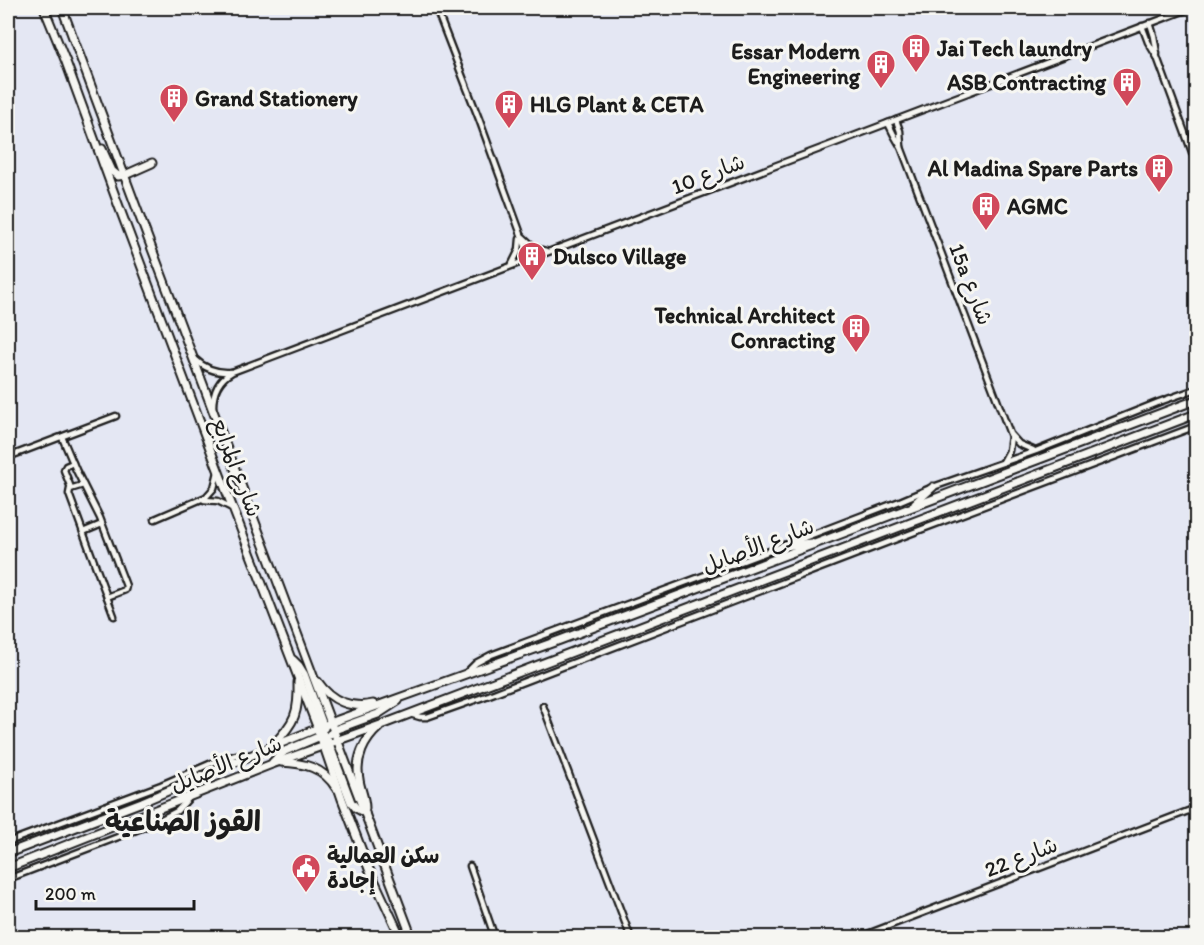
<svg xmlns="http://www.w3.org/2000/svg" width="1204" height="945" font-family="Itim,'Playpen Sans Arabic',sans-serif">
<rect width="100%" height="100%" fill="#f6f6f2"/>
<filter id="ink" filterUnits="userSpaceOnUse"><feTurbulence type="fractalNoise" baseFrequency=".0167" numOctaves="2"/><feDisplacementMap in="SourceGraphic" scale="12" xChannelSelector="R" yChannelSelector="G"/><feConvolveMatrix kernelMatrix="1 2 1 2 8 2 1 2 1" color-interpolation-filters="sRGB"/></filter>
<g filter="url(#ink)">
<rect fill="#e4e7f3" x="8" y="8" width="1188" height="929"/>
<g fill="none" stroke-linecap="round" stroke-linejoin="round">
<g stroke="#1c1c1c" stroke-width="9">
<g id="street">
<polyline points="436,8 479,119 530,259"/>
<polyline points="1150,23 1154,36 1157,54"/>
<polyline points="1142,26 1148,42 1157,57 1196,163"/>
<polyline points="896,120 900,131 901,147"/>
<polyline points="888,123 894,135 901,147 1010,434 1019,444 1033,450"/>
<polyline points="523,237 535,248 546,251"/>
<polyline points="512,264 519,250 520,239"/>
<path d="M195 359C205 369 216 373 231 372"/>
<path d="M213 407C213 392 218 380 232 372L1191 8"/>
<polyline points="62,437 76,470 100,518 126,586 125,590 107,597"/>
<polyline points="8,457 116,416"/>
<polyline points="1003,462 1009,451 1011,436"/>
<polyline points="83,485 70,489 69,494 114,616"/>
<polyline points="71,488 64,470 66,466 73,463"/>
<polyline points="204,500 218,501 232,508"/>
<polyline points="155,519 206,497 214,488 218,472"/>
<polyline points="83,532 102,524"/>
<polyline points="465,674 476,663 491,655 751,558 900,501 933,487 1036,451 1159,402 1196,389"/>
<polyline points="543,706 631,938"/>
<polyline points="410,714 420,717 427,717 489,695 912,533 1196,426"/>
<polyline points="8,842 161,785 219,760 236,755 249,755"/>
<polyline points="470,866 495,938"/>
<polyline points="8,879 152,824 177,811 189,798"/>
<polyline points="857,938 1196,808"/>
</g>
</g>
<g stroke="#1c1c1c" stroke-width="11">
<g id="secondary">
<polyline points="44,8 66,62 118,204 217,467 318,729 342,799 369,869 401,938"/>
<polyline points="62,8 135,204 412,938"/>
<polyline points="102,149 112,171 118,176 125,175 152,163"/>
<polyline points="915,503 933,487"/>
<polyline points="783,546 811,543"/>
<polyline points="293,660 299,666 304,674 324,728"/>
<path d="M318 682C331 701 351 709 373 704"/>
<polyline points="320,730 328,741 351,802 356,808 365,813"/>
<polyline points="330,734 337,729 378,714 398,701"/>
<path d="M274 744C295 722 299 713 298 682"/>
<polyline points="273,762 280,755 285,751 323,735"/>
<path d="M281 762C304 763 323 767 336 788"/>
<path d="M365 808C365 797 360 789 359 779 355 759 364 740 379 727"/>
<polyline points="8,853 142,802 252,755 338,720 560,640 1196,400"/>
<polyline points="8,868 272,764 386,723 1196,414"/>
</g>
</g>
<use href="#street" stroke="#f6f6f2" stroke-width="4.5"/>
<use href="#secondary" stroke="#f6f6f2" stroke-width="7"/>
</g>
</g>
<defs>
<g id="building-pin" transform="scale(1.5)"><path d="M0 17L-7.5 6A9.5 9.5 0 1 1 7.5 6Z" fill="#d1495b" stroke="#f6f6f2"/><path d="M-4-6H4V6H1V3H-1V6H-4ZM-2.5-4.3h1.7v1.8h-1.7ZM.8-4.3h1.7v1.8H.8ZM-2.5-1h1.7V.8h-1.7ZM.8-1h1.7V.8H.8Z" fill="#fff"/></g>
<g id="civic-pin" transform="scale(1.5)"><path d="M0 17L-7.5 6A9.5 9.5 0 1 1 7.5 6Z" fill="#d1495b" stroke="#f6f6f2"/><path d="M-.6-6.5H3V-4.5H.6V-3L4-1V1h2V6H-6V1h2V-1L-.6-3ZM-1.2 2.5V6h2.4V2.5Z" fill="#fff"/></g>
</defs>
<g fill-rule="evenodd">
<use href="#building-pin" x="916" y="48"/>
<use href="#building-pin" x="881" y="64"/>
<use href="#building-pin" x="1127" y="82"/>
<use href="#building-pin" x="174" y="98"/>
<use href="#building-pin" x="509" y="104"/>
<use href="#building-pin" x="1159" y="168"/>
<use href="#building-pin" x="986" y="206"/>
<use href="#building-pin" x="532" y="256"/>
<use href="#building-pin" x="856" y="328"/>
<use href="#civic-pin" x="306" y="868"/>
</g>
<g text-anchor="middle" dominant-baseline="central" stroke-width="6" stroke-linejoin="round" paint-order="stroke">
<g font-size="22" font-weight="bold" fill="#1c1c1c" stroke="#f6f6f2" text-anchor="start">
<text x="937" y="48">Jai Tech laundry</text>
<text x="860" y="51" text-anchor="end">Essar Modern<tspan x="860" dy="25">Engineering</tspan></text>
<text x="1106" y="82" text-anchor="end">ASB Contracting</text>
<text x="195" y="98">Grand Stationery</text>
<text x="530" y="104">HLG Plant &amp; CETA</text>
<text x="1138" y="168" text-anchor="end">Al Madina Spare Parts</text>
<text x="1007" y="206">AGMC</text>
<text x="553" y="256">Dulsco Village</text>
<text x="835" y="315" text-anchor="end">Technical Architect<tspan x="835" dy="25">Conracting</tspan></text>
<text x="327" y="855">سكن العمالية<tspan x="327" dy="25">إجادة</tspan></text>
</g>
<g font-size="22" fill="#1c1c1c" stroke="#f6f6f2">
<text transform="translate(708 174) rotate(-21)">شارع 10</text>
<text transform="translate(971 284) rotate(69)">15a شارع</text>
<text transform="translate(237 467) rotate(69)">شارع المرابع</text>
<text transform="translate(758 546) rotate(-21)">شارع الأصايل</text>
<text transform="translate(226 764) rotate(-22)">شارع الأصايل</text>
<text transform="translate(1021 857) rotate(-21)">شارع 22</text>
</g>
<g font-size="28" font-weight="bold" fill="#1c1c1c" stroke="#f6f6f2">
<text x="183" y="821">القوز الصناعية</text>
</g>
</g>
<rect width="1204" height="945" fill="none" stroke="#f6f6f2" stroke-width="30"/>
<rect x="15" y="15" width="1174" height="915" fill="none" stroke="#1c1c1c" stroke-width="2" filter="url(#ink)"/>
<path d="M36 900v9h158v-9" fill="none" stroke="#1c1c1c" stroke-width="3"/>
<text x="45" y="900" font-size="18" fill="#1c1c1c" stroke="#f6f6f2" stroke-width="4.5" paint-order="stroke">200 m</text>
</svg>
